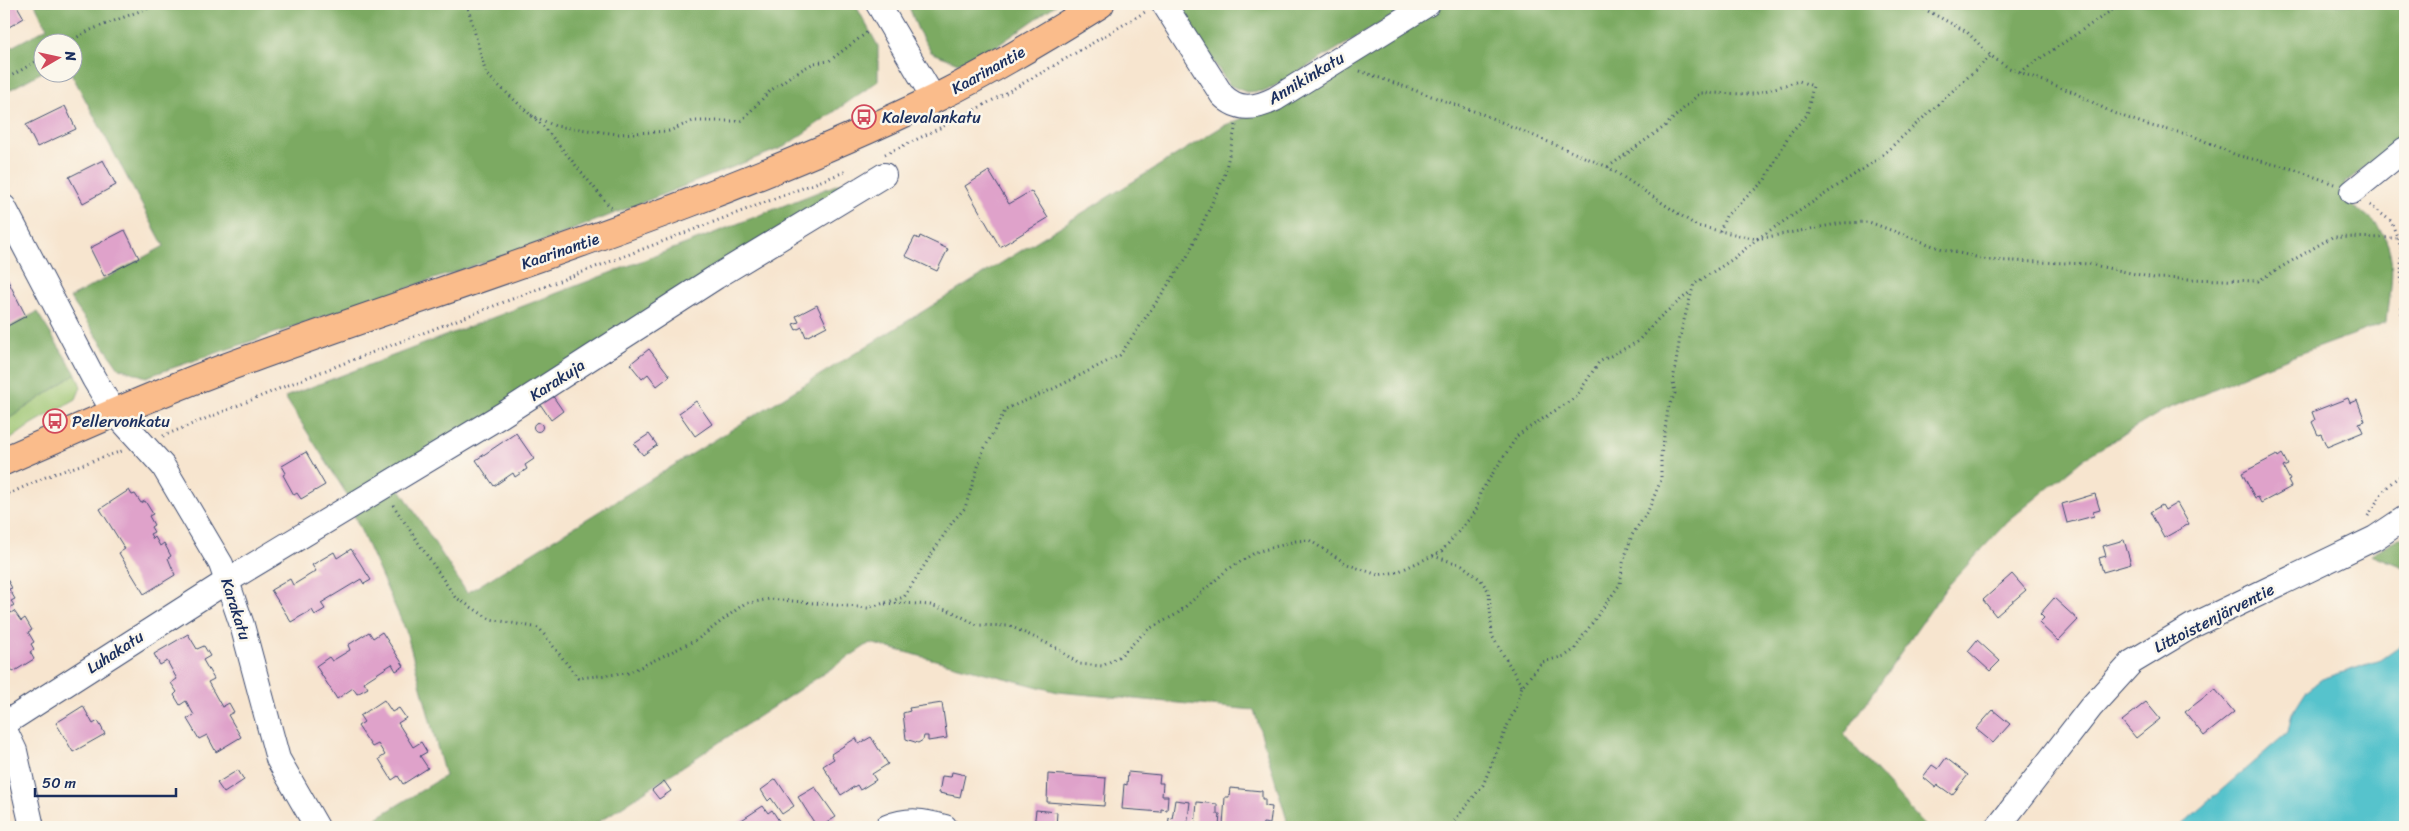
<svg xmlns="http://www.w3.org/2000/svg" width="2409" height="831" font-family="Sriracha,sans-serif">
<rect width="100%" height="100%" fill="#fbf7ec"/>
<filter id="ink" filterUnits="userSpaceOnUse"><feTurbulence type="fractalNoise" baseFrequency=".02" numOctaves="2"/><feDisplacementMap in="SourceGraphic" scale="10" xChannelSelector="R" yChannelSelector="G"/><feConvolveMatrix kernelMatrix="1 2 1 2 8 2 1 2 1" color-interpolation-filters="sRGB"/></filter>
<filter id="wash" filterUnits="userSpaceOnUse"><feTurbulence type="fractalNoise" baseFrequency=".0096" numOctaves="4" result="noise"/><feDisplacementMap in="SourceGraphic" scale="20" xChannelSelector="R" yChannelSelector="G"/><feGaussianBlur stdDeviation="1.12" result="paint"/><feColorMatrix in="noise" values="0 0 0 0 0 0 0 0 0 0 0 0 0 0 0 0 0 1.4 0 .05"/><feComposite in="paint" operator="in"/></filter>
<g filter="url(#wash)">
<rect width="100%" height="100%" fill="#f7e5cf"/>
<polygon fill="#9bc46f" stroke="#5b7a66" points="76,374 81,387 76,399 32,424 4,444 4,422"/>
<g fill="#7caa62" stroke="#4c6c60">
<polygon points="35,4 113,4 115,8 123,4 855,4 878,46 878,81 784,147 534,245 146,377 119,368 70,298 164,246 71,73 72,42 42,42 42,72 4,93 4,51 47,28"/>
<polygon points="908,4 1057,4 990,51 958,63 931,52 918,30"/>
<polygon points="1180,4 1413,4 1266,91 1246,92 1229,85 1177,6"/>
<path d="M1446 4H2405V135L2345 183C2346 189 2347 197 2350 202 2355 210 2367 215 2374 222 2401 251 2390 286 2387 322L2264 367 2161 412 2086 457 2008 521 1946 588 1844 735 1926 827H1280L1287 820 1254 710 1058 692 870 643 591 827H362L445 776 406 631 353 513 398 486 467 593 1223 126 1276 105Z"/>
<polygon points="861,175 857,185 351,501 285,397 704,237"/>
<polygon points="37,312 76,374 4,422 4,330"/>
<polygon points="2405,535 2405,568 2371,554"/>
</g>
<polygon fill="#56c3cc" stroke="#387995" points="2405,643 2405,827 2179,827 2288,732 2292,713 2306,691 2322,679 2381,660"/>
<g id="blocks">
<g fill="#dfa2ca">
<polygon points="4,4 16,4 24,18 9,27 4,19"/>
<polygon points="65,106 76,129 37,147 26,125"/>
<polygon points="103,160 116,185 83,203 69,177"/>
<polygon points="989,171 1009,204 1031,191 1048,218 1000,247 965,186"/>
<polygon points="125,230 139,258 104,276 90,248"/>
<polygon points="920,236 948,249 937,271 905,256 915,237 919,239"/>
<polygon points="4,273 26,316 4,328"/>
<polygon points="817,305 827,326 806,337 802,327 796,330 793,324 799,322 796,316"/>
<polygon points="649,349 670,376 657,386 648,374 642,379 630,364"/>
<polygon points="550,392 563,411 551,420 538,401"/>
<polygon points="2348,398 2350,403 2357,400 2365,421 2359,423 2363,432 2327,447 2321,434 2318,435 2312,422 2315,420 2312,412"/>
<polygon points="696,401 712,424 695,436 679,413"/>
<circle cx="538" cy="427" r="4.5"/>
<polygon points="516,433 534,459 525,465 527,469 515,477 513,473 494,486 476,460"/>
<polygon points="649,434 657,445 643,455 634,444"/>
<polygon points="306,452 325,485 301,499 297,493 294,495 283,475 286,473 282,466"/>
<polygon points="2282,454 2288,465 2283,467 2290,480 2288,481 2291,487 2261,503 2258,497 2255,498 2242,473 2277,455 2278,457"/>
<polygon points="129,490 132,495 135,494 141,503 145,501 153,514 149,516 154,525 151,527 154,532 150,534 153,539 155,537 160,546 164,543 171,556 168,558 175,575 144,594 119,553 125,549 100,509"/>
<polygon points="2095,494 2100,510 2093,512 2094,516 2067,523 2062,504"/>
<polygon points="2177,503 2189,524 2164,538 2150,512 2162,505 2165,510"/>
<polygon points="2124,540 2131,564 2103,572 2099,558 2106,556 2103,546"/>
<polygon points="351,549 371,580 364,584 361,579 321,603 325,609 315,615 312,610 291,622 271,590 290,579 293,585 316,571 312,565 334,552 337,558"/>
<polygon points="4,574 12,588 9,589 15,599 11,601 14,605 8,609 11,613 14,611 21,621 25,618 32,630 28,632 34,642 31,644 34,649 30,652 34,659 13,672 9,665 4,666"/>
<polygon points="2012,574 2026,590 1996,616 1983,600"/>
<polygon points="2054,598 2078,620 2058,641 2039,623 2044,618 2040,614"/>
<polygon points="369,632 373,638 382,632 404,666 396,671 392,664 364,682 368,688 357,694 353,688 337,699 316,666 329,657 332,661 350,650 348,645"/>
<polygon points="188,634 197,649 204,646 210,656 203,660 214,679 208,682 222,707 229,703 234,712 228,715 241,737 216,752 207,735 199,739 187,719 194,715 186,701 180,705 174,695 177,692 171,683 177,679 167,661 160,665 154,654"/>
<polygon points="1977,640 2000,661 1990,671 1968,651"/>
<polygon points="2215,689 2234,712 2204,736 2185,712"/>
<polygon points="384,700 392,712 399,708 406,718 398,723 413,747 421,742 427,752 420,756 428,768 403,784 398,776 392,780 379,759 385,755 378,744 372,747 358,726 364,722 360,716"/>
<polygon points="2146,702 2160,719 2136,738 2122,721"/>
<polygon points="942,703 947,738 928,741 928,736 924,736 923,740 918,743 906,739 903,713 910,711 909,708"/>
<polygon points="83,706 93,724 98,721 105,734 73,752 56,723"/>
<polygon points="1993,710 2010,724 1993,743 1976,729"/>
<polygon points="871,737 888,764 872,774 876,780 860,790 857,785 841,795 823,766 834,759 831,754 856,738 859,744"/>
<polygon points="1946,758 1968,775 1952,795 1938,785 1936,788 1923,777 1932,765 1938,769"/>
<polygon points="238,770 244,780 224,793 217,783"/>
<polygon points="952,772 965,775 960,797 939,793 942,776 951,777"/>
<polygon points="1128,772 1160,775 1159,783 1163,783 1162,796 1168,796 1167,810 1161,809 1161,812 1122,809 1124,784 1127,785"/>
<polygon points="1048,774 1106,778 1104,806 1047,802"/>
<polygon points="776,779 794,806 782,814 771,798 768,801 761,790"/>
<polygon points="664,781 671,791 659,799 652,790"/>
<polygon points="815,787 836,817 820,827 817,827 798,797"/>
<polygon points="1230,788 1262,791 1262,799 1265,799 1265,806 1272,807 1270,824 1263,823 1262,827 1223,825 1225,797 1229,797"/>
<polygon points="1175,800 1190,802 1187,827 1168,827 1169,818 1172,819"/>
<polygon points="1197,802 1217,804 1217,814 1220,814 1219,827 1195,827"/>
<polygon points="763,806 768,813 772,810 783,827 740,827 737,823"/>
<polygon points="1036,810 1057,812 1056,827 1034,827"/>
</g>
</g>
</g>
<g filter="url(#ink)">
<use href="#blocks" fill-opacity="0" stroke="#3c4a6f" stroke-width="1"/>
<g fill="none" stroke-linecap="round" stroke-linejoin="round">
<g stroke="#3c4a6f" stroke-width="26">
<g id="minor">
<polyline points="878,4 934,99"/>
<path d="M1164 4 1222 95C1238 111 1255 109 1275 99L1428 4"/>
<polyline points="2352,192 2405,149"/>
<polyline points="4,207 94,379 114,412 163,466 221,564 242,625 278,759 317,827"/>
<polyline points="4,724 227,581 502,415 716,277 884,175"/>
<polyline points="4,728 15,751 32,827"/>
<path d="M887 827C908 818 924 821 945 827"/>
<polyline points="1998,827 2091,707 2132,662 2192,626 2375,538 2405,518"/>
</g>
</g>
<g stroke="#3c4a6f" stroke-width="30">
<path id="major" d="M4 461C86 425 168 388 252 358 481 275 714 205 934 99 991 71 1046 38 1100 4"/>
</g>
<g stroke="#3c4a6f" stroke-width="3" stroke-dasharray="1 4" stroke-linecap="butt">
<polyline points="467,4 486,74 544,127 611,208"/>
<polyline points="1915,4 1967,32 1991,56 2009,68 2073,92 2113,113 2151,126 2191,135 2236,155 2293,169 2334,184"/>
<polyline points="69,42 88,31 158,4"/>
<polyline points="1360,71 1482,114 1608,167 1697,226 1757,239 1878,159 1991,56"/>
<polyline points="2020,72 2121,4"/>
<polyline points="4,80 42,58"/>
<polyline points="531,115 555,126 618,134 669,131 693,121 741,121 770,91 792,75 814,63 829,61 869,31"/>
<path d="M885 154C975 114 1060 62 1145 12"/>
<polyline points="1608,167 1664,127 1700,93 1754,94 1799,81 1813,86 1807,115 1790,133 1765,180 1726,216 1720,231"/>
<polyline points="2370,205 2391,221 2401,247 2402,344 2405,394"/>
<polyline points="163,436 308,377 847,171"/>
<polyline points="4,496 48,476 122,451"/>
<polyline points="393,505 455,597 490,619 539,628 578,678 628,673 698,639 744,604 770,599 868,608 904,597 953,521 965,508 983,451 1006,409 1055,388 1120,355 1187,257 1224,177 1236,125"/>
<path d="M2368 516C2379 499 2385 483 2405 474"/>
<polyline points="1433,556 1462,565 1481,580 1489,592 1492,636 1522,686"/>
<polyline points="885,604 905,603 930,605 953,612 977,625 1010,626 1055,647 1079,664 1102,666 1120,656 1147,630 1177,614 1227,570 1256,552 1296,541 1309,540 1347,564 1378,575 1397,572 1441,552 1476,511 1480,493 1518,435 1576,397 1599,362 1637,342 1659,318 1690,292"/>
<polyline points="1447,827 1452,824 1483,785 1511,717 1516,710 1522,686 1542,662 1565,656 1575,649 1583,636 1620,584 1623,563 1632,535 1648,511 1661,480 1661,456 1668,409 1675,393 1673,381 1681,331 1694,284 1733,259 1757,239 1842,223 1869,222 1939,248 1988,260 2089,264 2154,278 2258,281 2332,237 2399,238"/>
</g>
<use href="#minor" stroke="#fff" stroke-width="24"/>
<use href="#major" stroke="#fabc8b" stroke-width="28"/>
</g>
</g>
<defs>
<g id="bus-ring" transform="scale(1.25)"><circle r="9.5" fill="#fbf7ec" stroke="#d1495b" stroke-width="1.5"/><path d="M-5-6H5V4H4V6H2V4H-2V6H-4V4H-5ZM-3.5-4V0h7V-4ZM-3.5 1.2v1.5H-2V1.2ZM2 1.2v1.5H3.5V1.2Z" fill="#d1495b"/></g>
</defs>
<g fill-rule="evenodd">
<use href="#bus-ring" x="864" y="117"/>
<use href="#bus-ring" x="55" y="421"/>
</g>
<g text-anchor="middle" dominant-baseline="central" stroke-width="5" stroke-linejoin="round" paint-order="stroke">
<g font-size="16" fill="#1b2f5e" stroke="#fbf7ec">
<text transform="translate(988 70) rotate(-29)">Kaarinantie</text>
<text transform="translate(1306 78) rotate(-31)">Annikinkatu</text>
<text transform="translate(560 251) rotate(-19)">Kaarinantie</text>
<text transform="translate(557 380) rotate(-33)">Karakuja</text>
<text transform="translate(236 609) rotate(72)">Karakatu</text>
<text transform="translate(2214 618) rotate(-27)">Littoistenjärventie</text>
<text transform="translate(115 652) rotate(-33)">Luhakatu</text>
</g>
<g font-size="16" fill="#1b2f5e" stroke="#fbf7ec" text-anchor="start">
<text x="882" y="117">Kalevalankatu</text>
<text x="72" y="421">Pellervonkatu</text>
</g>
</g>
<rect width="2409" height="831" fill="none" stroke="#fbf7ec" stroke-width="20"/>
<g transform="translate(58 58) rotate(81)"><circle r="24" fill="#fbf7ec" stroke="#a1a7b3"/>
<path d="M0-4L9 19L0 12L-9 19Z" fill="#d1495b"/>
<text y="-8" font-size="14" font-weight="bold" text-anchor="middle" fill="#1b2f5e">N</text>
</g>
<path d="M35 788v8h141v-8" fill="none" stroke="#1b2f5e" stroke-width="2.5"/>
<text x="42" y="788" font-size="15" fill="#1b2f5e" stroke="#fbf7ec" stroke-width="4" paint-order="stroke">50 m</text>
</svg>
